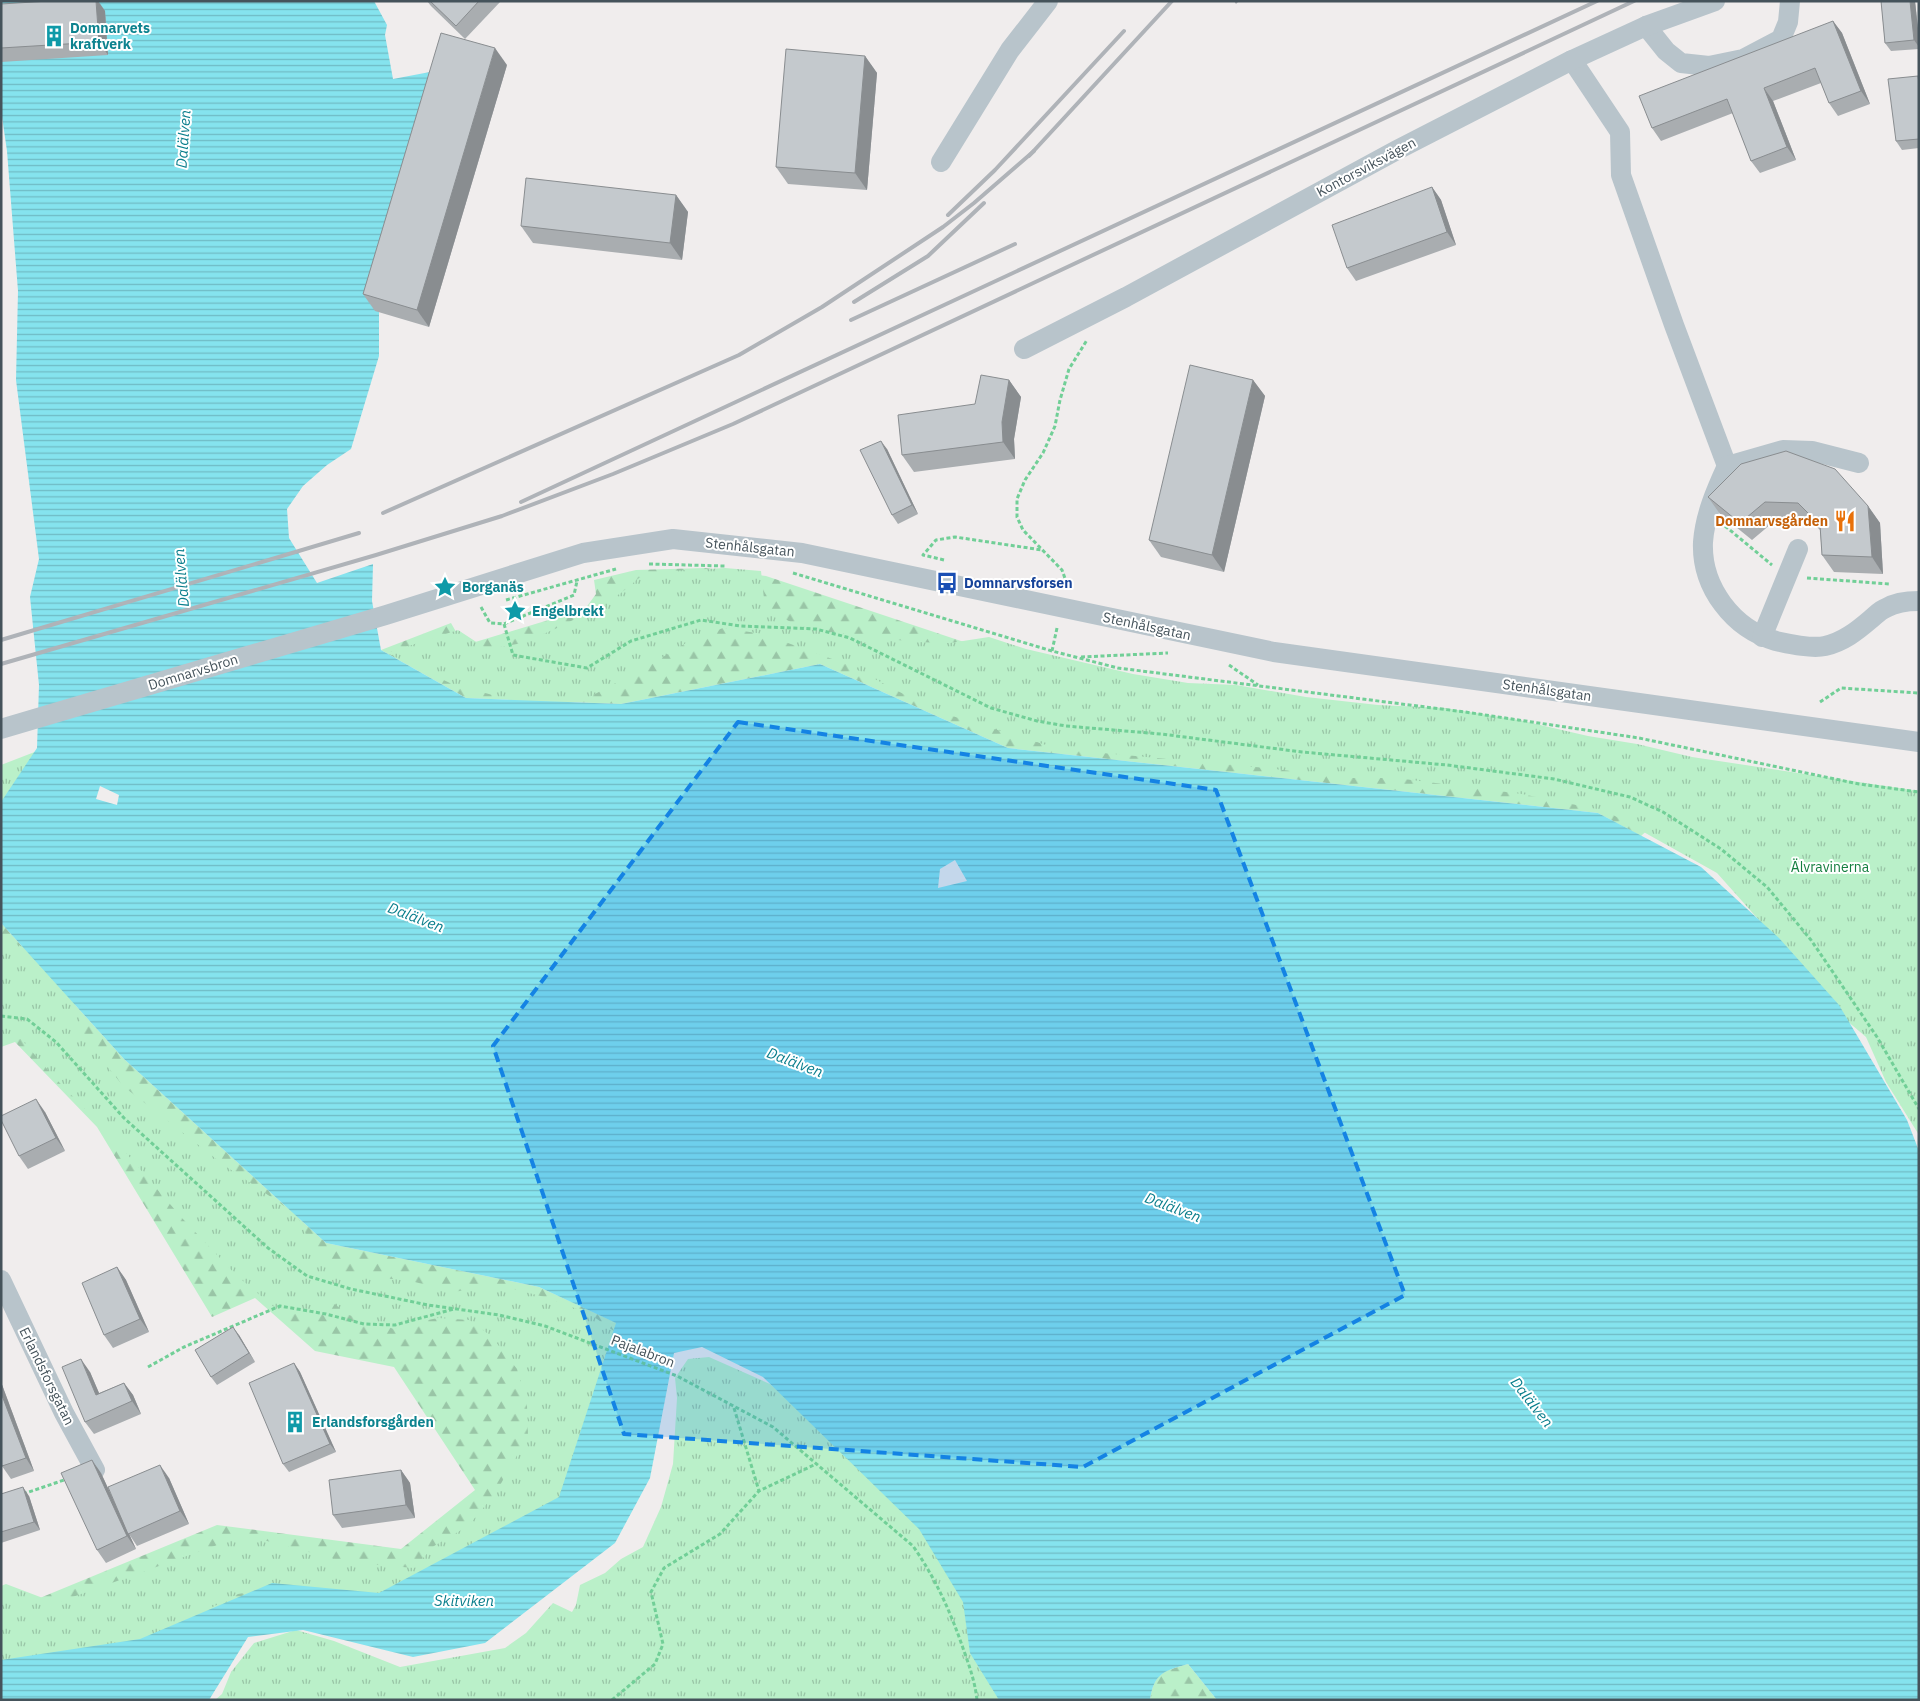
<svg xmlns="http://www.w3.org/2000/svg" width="1920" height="1701" font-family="'IBM Plex Sans',sans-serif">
<defs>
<pattern id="forest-firs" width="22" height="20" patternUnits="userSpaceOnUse" patternTransform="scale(1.25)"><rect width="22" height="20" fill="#baf0c9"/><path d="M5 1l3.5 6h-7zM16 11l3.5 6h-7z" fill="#99c5a6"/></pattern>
<pattern id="park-tufts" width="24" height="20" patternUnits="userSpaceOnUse" patternTransform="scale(1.25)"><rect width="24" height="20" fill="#baf0c9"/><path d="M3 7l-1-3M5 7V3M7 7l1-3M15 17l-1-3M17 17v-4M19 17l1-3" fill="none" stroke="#99c5a6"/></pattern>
<pattern id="water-rules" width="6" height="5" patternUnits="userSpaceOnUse" patternTransform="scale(1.25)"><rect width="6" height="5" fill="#85e3ee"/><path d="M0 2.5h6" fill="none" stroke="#6fbbc4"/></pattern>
</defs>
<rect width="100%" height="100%" fill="#f0eded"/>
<g fill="url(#forest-firs)">
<polygon points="705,568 766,576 1015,659 1709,773 1641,836 1598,813 1008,748 820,664 621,704 466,698 381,650 451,623 459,637 472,643 585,609 596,594 594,580 636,570"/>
<polygon points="1,923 124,1059 326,1243 539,1287 617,1323 559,1497 379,1593 140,1639 18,1607 217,1525 401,1549 475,1490 394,1367 315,1351 255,1298 212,1317 97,1127 15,1042 1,1047"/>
<path d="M1188 1664 1217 1700H1150C1154 1672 1164 1671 1188 1664Z"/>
</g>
<g fill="url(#park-tufts)">
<polygon points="725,568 761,571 765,608 798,626 829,632 915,642 950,643 989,637 1026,649 1133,674 1188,683 1236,685 1306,697 1378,705 1445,708 1519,720 1588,736 1637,744 1692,757 1919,791 1919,1135 1886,1082 1866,1037 1819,997 1775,938 1717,873 1606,811 1522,794 1396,778 1351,778 1266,768 1059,749 936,711 846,664 763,634 723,628 691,640 653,663 582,701 537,707 452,684 387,653 458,630 487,649 523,643 557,628 593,610 621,593 639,578 669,571"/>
<polygon points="63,741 1,813 1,765"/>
<polygon points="1,929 3,937 31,951 73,998 85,1038 123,1086 224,1165 296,1214 319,1260 346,1274 411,1281 454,1292 477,1288 506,1287 548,1298 590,1314 625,1339 593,1473 418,1609 279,1587 238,1594 160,1634 118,1648 1,1665 1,1586 6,1584 56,1603 245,1535 346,1562 414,1568 434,1546 468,1526 495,1494 528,1436 527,1406 517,1369 491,1336 469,1320 438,1318 413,1323 394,1329 346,1314 335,1304 309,1310 280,1312 236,1275 182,1218 114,1139 54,1077 21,1039 9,1036 1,1036"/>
<polygon points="709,1357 770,1384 936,1528 1012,1700 215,1700 222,1694 231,1672 254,1643 296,1630 334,1641 400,1667 505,1648 526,1633 553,1603 572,1612 576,1605 580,1585 605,1573 621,1559 643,1547 661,1507 673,1464 677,1398 675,1378 688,1359"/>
</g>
<path fill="url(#water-rules)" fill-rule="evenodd" d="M1 1H374L387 25 385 35 393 79 451 68 379 307V356L351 449 327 465 303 486 287 509 289 538 317 583 373 564 372 601 381 650 466 698 621 704 820 664 1008 748 1598 813 1701 867 1779 938 1839 1005 1907 1120 1919 1151V1700H1217L1188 1664C1164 1671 1154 1673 1150 1700H999L970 1653 963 1602 919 1529 763 1377 702 1347 674 1353 650 1478 615 1543 485 1643 413 1657 303 1630 248 1637 209 1700H1V1660L140 1639 272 1583 379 1593 559 1497 616 1323 539 1287 326 1243 124 1059 1 923V802L37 748 39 685 30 597 39 559 16 380 18 291 7 151 1 110ZM100 786 119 795 117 805 96 799ZM955 860 967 881 938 888 940 869Z"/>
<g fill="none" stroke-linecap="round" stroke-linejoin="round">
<g stroke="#71cf97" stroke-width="3" stroke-dasharray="4 2.5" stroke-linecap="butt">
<polyline points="1725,526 1772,565"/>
<polyline points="944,560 923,555 936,540 955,537 1042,550"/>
<polyline points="649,564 725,566"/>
<polyline points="793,573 1052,651 1118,668 1465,712 1639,738 1859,784 1919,792"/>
<polyline points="1807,578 1890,584"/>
<polyline points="1067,584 1062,570 1023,530 1017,517 1017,499 1025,480 1043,453 1055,426 1060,400 1069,369 1087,340"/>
<polyline points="506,600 616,569"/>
<polyline points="481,607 490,623 504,624 574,595 577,581"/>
<polyline points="504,624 513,655 587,668 631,641 701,620 740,626 816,629 850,638 991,708 1037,721 1066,726 1161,734 1302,752 1447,765 1554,779 1630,797 1663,812 1721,849 1767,887 1811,940 1877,1037 1919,1109"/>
<polyline points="1052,651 1057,628"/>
<polyline points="1081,657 1168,653"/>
<polyline points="1229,665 1258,685"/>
<polyline points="1820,702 1841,688 1919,693"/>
<path d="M1 1016 27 1019 56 1042 124 1118 268 1248 307 1276 351 1289 428 1305 499 1315 545 1326 677 1376 773 1427 913 1546C936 1579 951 1613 964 1651 970 1668 975 1682 977 1700"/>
<polyline points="148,1367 184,1347 280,1306 326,1314 364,1324 395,1325 454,1309"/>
<polyline points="734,1408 759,1491"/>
<polyline points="23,1494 67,1479"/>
<polyline points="612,1700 655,1664 663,1644 651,1592 664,1568 720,1534 759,1491 816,1464"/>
</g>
<g stroke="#b8c4cb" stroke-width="20">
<polyline points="1646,26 1666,51 1681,63 1709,66 1743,59 1781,39 1788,22 1790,1"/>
<polyline points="1572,60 1620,132 1621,175 1674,325 1727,466"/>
<polyline points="941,162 1010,50 1048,1"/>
<polyline points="1024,349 1126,297 1397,150 1572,60 1646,26 1715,1"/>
<path d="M1859 463 1812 451 1783 450 1727 466C1716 490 1705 515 1703 542 1701 587 1733 629 1776 641 1790 644 1812 649 1825 646 1843 642 1857 631 1871 619 1875 616 1880 610 1886 608 1896 602 1907 601 1919 601"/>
<polyline points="1762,637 1798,549"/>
<polyline points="1,729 386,615 583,553 673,539 802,553 1274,652 1919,742"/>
<polyline points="1,1280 64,1413 95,1470"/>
</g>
<g stroke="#afb3b8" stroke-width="4">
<polyline points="1029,156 1172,1"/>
<polyline points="948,215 995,170 1124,31"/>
<polyline points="854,302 928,256 984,203"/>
<polyline points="851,320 1015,244"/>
<polyline points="521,502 1597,1"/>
<polyline points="383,513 739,355 822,307 943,227 974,203 1034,151"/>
<polyline points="1,640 359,533"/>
<polyline points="1,664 376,555 502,516 613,474 733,424 1634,1"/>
</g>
</g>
<g fill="#a9adb0">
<polygon points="49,1 98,1 105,11 108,55 1,62 1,4"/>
<polygon points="427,1 501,1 465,39 431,6"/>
<polygon points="1234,1 1239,1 1236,4"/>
<polygon points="1881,1 1915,1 1919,38 1919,49 1891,51 1885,43"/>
<polygon points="1833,21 1842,33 1870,104 1838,116 1829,103 1821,83 1773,101 1796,160 1760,173 1751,161 1733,113 1661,141 1652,128"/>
<polygon points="865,56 877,73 867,190 788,184 776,167"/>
<polygon points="507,65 429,327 375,311 363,294"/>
<polygon points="1919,77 1919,148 1902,150 1896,141"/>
<polygon points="1432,187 1441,200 1456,245 1356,281 1347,268"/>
<polygon points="676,195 688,212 682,260 533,243 521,226"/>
<polygon points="1009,380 1021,397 1014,439 1015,459 914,472 902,455"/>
<polygon points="1253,380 1265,396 1224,572 1161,557 1149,540"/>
<polygon points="887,449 918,514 898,524 892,515"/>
<polygon points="1708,497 1868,506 1880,523 1883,574 1834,572 1822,555 1820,530 1810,520 1777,519 1752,540 1720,514"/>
<polygon points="45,1112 65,1151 28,1169 19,1156"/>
<polygon points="117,1267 126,1280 149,1332 113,1348 104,1335"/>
<polygon points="239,1335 255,1362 217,1385 211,1377"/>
<polygon points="294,1363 300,1372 336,1452 289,1472 283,1464"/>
<polygon points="90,1372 99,1393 124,1383 133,1395 141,1414 94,1434 85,1422"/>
<polygon points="1,1382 34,1471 11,1479 2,1466 1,1463"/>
<polygon points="401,1470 410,1483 415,1518 342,1528 333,1515"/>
<polygon points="101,1473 125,1525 169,1478 189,1524 137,1546 129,1534 136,1549 106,1563 97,1550"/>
<polygon points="1,1494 29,1496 40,1530 1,1543"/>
</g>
<g fill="#898d90">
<polygon points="96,1 98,1 105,11 108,55 99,42"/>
<polygon points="1910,1 1915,1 1919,38 1919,47 1914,40"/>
<polygon points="1833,21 1842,33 1870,104 1861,91"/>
<polygon points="495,48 507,65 429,327 417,310"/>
<polygon points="865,56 877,73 867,190 855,173"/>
<polygon points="1764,88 1773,101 1796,160 1787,147"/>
<polygon points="1432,187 1441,200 1456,245 1447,232"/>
<polygon points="676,195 688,212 682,260 670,243"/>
<polygon points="1009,380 1021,397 1014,439 1015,459 1003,442 1002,422"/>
<polygon points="1253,380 1265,396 1224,572 1212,555"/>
<polygon points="881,441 887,449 918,514 912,505"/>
<polygon points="1868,506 1880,523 1883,574 1872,557"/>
<polygon points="36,1099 45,1112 65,1151 56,1138"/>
<polygon points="117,1267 126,1280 149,1332 140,1319"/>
<polygon points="233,1327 239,1335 255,1362 249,1353"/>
<polygon points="81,1359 90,1372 105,1407 96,1395"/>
<polygon points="294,1363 300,1372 336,1452 330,1444"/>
<polygon points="1,1382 34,1471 26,1458 1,1393"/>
<polygon points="124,1383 133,1395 141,1414 132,1401"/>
<polygon points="92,1460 101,1473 136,1549 127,1536"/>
<polygon points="160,1465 169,1478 189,1524 180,1511"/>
<polygon points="401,1470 410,1483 415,1518 406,1505"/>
<polygon points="23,1487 29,1496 40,1530 34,1522"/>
</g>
<g fill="#c4c9cd" stroke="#898d90">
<polygon points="49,1 96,1 99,42 1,48 1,4"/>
<polygon points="430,1 479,1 456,26"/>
<polygon points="1881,1 1910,1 1914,40 1885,43"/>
<polygon points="1833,21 1861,91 1829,103 1815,68 1764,88 1787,147 1751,161 1727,99 1652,128 1639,96"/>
<polygon points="441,33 495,48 417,310 363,294"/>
<polygon points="786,49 865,56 855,173 776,167"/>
<polygon points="1918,76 1919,83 1919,139 1896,141 1888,79"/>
<polygon points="526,178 676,195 670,243 521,226"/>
<polygon points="1432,187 1447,232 1347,268 1332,225"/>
<polygon points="1190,365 1253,380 1212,555 1149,540"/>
<polygon points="981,375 1009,380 1002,422 1003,442 902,455 898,415 975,404"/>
<polygon points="881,441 912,505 892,515 860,450"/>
<polygon points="1786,451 1835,469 1868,506 1872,557 1822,555 1820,525 1798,503 1765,502 1740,523 1708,497 1741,464"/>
<polygon points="36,1099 56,1138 19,1156 1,1120 1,1116"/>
<polygon points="117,1267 140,1319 104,1335 82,1283"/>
<polygon points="233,1327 249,1353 211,1377 195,1350"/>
<polygon points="81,1359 96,1395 124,1383 132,1401 85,1422 62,1367"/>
<polygon points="294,1363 330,1444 283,1464 249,1383"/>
<polygon points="1,1393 26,1458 2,1466 1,1463"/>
<polygon points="92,1460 127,1536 97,1550 61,1473"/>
<polygon points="160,1465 180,1511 128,1534 108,1487"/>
<polygon points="401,1470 406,1505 333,1515 329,1480"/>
<polygon points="23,1487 34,1522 1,1532 1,1494"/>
</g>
<path fill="#1483e4" fill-opacity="0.2" stroke="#1483e4" stroke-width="4" stroke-dasharray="10 6" stroke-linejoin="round" d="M738 722 1216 790 1405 1295 1083 1467 624 1434 493 1046Z"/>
<defs>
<g id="building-bare" transform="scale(1.725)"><path d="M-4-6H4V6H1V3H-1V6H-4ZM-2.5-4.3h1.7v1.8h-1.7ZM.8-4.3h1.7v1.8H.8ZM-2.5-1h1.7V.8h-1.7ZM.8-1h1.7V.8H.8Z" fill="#0f9aa8" stroke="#fff" stroke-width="2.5" paint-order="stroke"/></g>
<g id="restaurant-bare" transform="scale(1.725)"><path d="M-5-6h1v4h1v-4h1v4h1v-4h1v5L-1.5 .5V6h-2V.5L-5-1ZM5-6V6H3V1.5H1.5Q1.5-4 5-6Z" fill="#e8710a" stroke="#fff" stroke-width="2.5" paint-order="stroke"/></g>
<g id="bus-bare" transform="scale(1.725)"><path d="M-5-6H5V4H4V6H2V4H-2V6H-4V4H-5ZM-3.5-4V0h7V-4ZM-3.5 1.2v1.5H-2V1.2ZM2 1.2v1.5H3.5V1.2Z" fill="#1a4fb4" stroke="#fff" stroke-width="2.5" paint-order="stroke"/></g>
<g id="sight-bare" transform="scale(1.725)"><path d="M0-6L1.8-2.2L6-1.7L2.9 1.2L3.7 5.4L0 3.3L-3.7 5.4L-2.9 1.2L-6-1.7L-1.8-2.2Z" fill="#0f9aa8" stroke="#fff" stroke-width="2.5" paint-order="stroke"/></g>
</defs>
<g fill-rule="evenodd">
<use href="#building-bare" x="54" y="36"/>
<use href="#restaurant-bare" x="1845" y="521"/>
<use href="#bus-bare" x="947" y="583"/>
<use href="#sight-bare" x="445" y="587"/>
<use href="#sight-bare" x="515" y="611"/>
<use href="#building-bare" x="295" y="1422"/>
</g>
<g text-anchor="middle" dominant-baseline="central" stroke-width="4" stroke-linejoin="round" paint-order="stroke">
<g font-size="14" font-weight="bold" fill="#0d838f" stroke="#fff" text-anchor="start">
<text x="70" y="28">Domnarvets<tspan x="70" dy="16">kraftverk</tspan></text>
<text x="462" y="587">Borganäs</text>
<text x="532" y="611">Engelbrekt</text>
<text x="312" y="1422">Erlandsforsgården</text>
</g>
<g font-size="14" fill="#45535b" stroke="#fff">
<text transform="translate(1366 167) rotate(-28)">Kontorsviksvägen</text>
<text transform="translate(750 547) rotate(6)">Stenhålsgatan</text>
<text transform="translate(1147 626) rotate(12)">Stenhålsgatan</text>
<text transform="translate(193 672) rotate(-17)">Domnarvsbron</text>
<text transform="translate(1547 690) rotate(8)">Stenhålsgatan</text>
<text transform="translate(643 1351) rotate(21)">Pajalabron</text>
<text transform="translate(47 1376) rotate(64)">Erlandsforsgatan</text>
</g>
<g font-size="14" font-weight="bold" fill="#c56008" stroke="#fff" text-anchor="end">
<text x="1828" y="521">Domnarvsgården</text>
</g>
<g font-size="14" font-weight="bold" fill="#164399" stroke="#fff" text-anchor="start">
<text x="964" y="583">Domnarvsforsen</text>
</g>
<g font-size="14" fill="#147e3f" stroke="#fff">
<text x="1830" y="867">Älvravinerna</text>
</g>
<g font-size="15" font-style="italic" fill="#0a7e8c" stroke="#fff">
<text transform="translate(183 139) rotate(-86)">Dalälven</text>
<text transform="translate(181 578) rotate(-95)">Dalälven</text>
<text transform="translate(416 917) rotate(21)">Dalälven</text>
<text transform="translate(795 1062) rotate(21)">Dalälven</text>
<text transform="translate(1173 1207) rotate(21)">Dalälven</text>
<text transform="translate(1532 1402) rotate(52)">Dalälven</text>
<text x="464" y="1600">Skitviken</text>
</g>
</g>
<rect width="1920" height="1701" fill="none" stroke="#45535b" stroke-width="5"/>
</svg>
